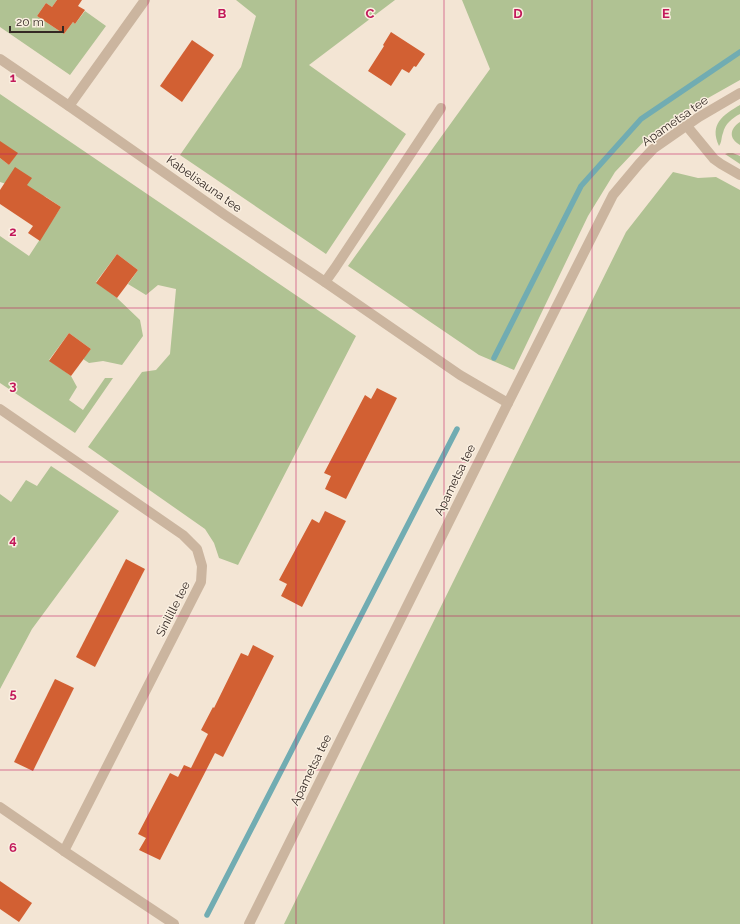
<svg xmlns="http://www.w3.org/2000/svg" width="740" height="924" font-family="Raleway,sans-serif">
<rect width="100%" height="100%" fill="#f3e5d4"/>
<g fill="#b0c293">
<polygon points="0,0 57,0 52,7 46,3 37,16 64,34 73,22 75,24 85,11 106,26 70,75 0,27"/>
<polygon points="236,0 395,0 309,65 406,134 326,254 180,155 241,67 256,16"/>
<polygon points="462,0 740,0 740,80 685,111 650,135 615,172 588,216 514,370 479,355 348,266 490,69"/>
<polygon points="0,94 356,336 238,565 219,558 214,543 205,529 88,447 142,372 156,370 170,354 176,289 158,285 146,295 128,284 138,270 117,254 96,282 117,298 140,320 143,336 122,365 103,361 89,363 83,359 91,349 69,333 49,360 71,376 77,387 69,400 83,410 105,378 113,378 75,433 0,383 0,236 29,256 61,207 46,197 0,182 0,158 9,165 17,153 0,150"/>
<path d="M740 105V114C732 118 725 124 723 133 721 138 722 142 719 146 709 124 723 115 740 105Z"/>
<path d="M740 122V145C729 139 729 129 740 122Z"/>
<polygon points="728,153 733,153 740,156 740,164 725,154"/>
<polygon points="673,172 698,178 716,177 740,190 740,924 284,924 626,232"/>
<polygon points="51,466 119,511 32,629 0,689 0,494 11,502 26,480 37,486"/>
</g>
<g fill="none" stroke-linecap="round" stroke-linejoin="round">
<g stroke="#71acb2" stroke-width="5.5">
<polyline points="494,358 581,186 641,119 740,52"/>
<polyline points="207,915 457,429"/>
</g>
</g>
<g fill="#d26033">
<polygon points="57,0 82,0 78,6 85,10 75,24 73,22 64,34 37,16 46,3 52,7"/>
<polygon points="391,32 425,54 416,67 414,66 409,73 402,69 391,86 368,71 384,46 383,45"/>
<polygon points="192,40 214,55 182,102 160,86"/>
<polygon points="0,141 18,153 9,165 0,158"/>
<polygon points="15,167 32,178 27,185 61,207 40,241 28,233 33,226 0,204 0,190"/>
<polygon points="117,254 138,270 117,298 96,283"/>
<polygon points="69,333 91,349 71,376 49,361"/>
<polygon points="377,388 397,398 346,499 325,489 331,476 324,473 365,395 371,399"/>
<polygon points="325,511 346,521 302,607 281,596 287,584 279,580 312,519 319,523"/>
<polygon points="126,559 145,569 95,667 76,657"/>
<polygon points="253,645 274,656 223,757 215,753 160,860 139,850 146,838 138,834 170,773 178,777 184,765 191,768 208,734 201,730 213,707 214,708 241,653 248,656"/>
<polygon points="55,679 74,688 33,771 14,762"/>
<polygon points="0,881 32,903 19,922 0,909"/>
</g>
<g fill="none" stroke-linecap="round" stroke-linejoin="round">
<g stroke="#cbb59f" stroke-width="10">
<polyline points="0,59 69,106 225,215 325,282 460,375 508,403"/>
<polyline points="69,106 145,0"/>
<polyline points="686,125 714,159 721,164 740,175"/>
<polyline points="325,282 335,268 441,108"/>
<polyline points="0,409 183,535 197,549 202,566 201,582 64,851 0,807"/>
<polyline points="64,851 174,924"/>
<polyline points="249,924 508,403 613,195 639,164 653,149 699,117 740,93"/>
</g>
</g>
<path fill="none" stroke="#c2185b" stroke-width="1" stroke-opacity="0.55" d="M148 0V924M296 0V924M444 0V924M592 0V924M0 154H740M0 308H740M0 462H740M0 616H740M0 770H740"/>
<g text-anchor="middle" dominant-baseline="central" stroke-width="3" stroke-linejoin="round" paint-order="stroke">
<g font-size="12" fill="#342924" stroke="#faefe0">
<text transform="translate(675 121) rotate(-35)">Apametsa tee</text>
<text transform="translate(204 184) rotate(35)">Kabelisauna tee</text>
<text transform="translate(455 480) rotate(-64)">Apametsa tee</text>
<text transform="translate(173 609) rotate(-63)">Sinilille tee</text>
<text transform="translate(311 770) rotate(-64)">Apametsa tee</text>
</g>
</g>
<g font-size="13" text-anchor="middle" font-weight="bold" fill="#c2185b" stroke="#faefe0" stroke-width="3" stroke-linejoin="round" paint-order="stroke">
<text x="222" y="18">B</text>
<text x="370" y="18">C</text>
<text x="518" y="18">D</text>
<text x="666" y="18">E</text>
<text x="13" y="82">1</text>
<text x="13" y="236">2</text>
<text x="13" y="390">3</text>
<text x="13" y="544">4</text>
<text x="13" y="698">5</text>
<text x="13" y="852">6</text>
</g>
<path d="M10 26v6h53v-6" fill="none" stroke="#342924" stroke-width="2"/>
<text x="16" y="26" font-size="12" fill="#342924" stroke="#faefe0" stroke-width="3" paint-order="stroke">20 m</text>
</svg>
